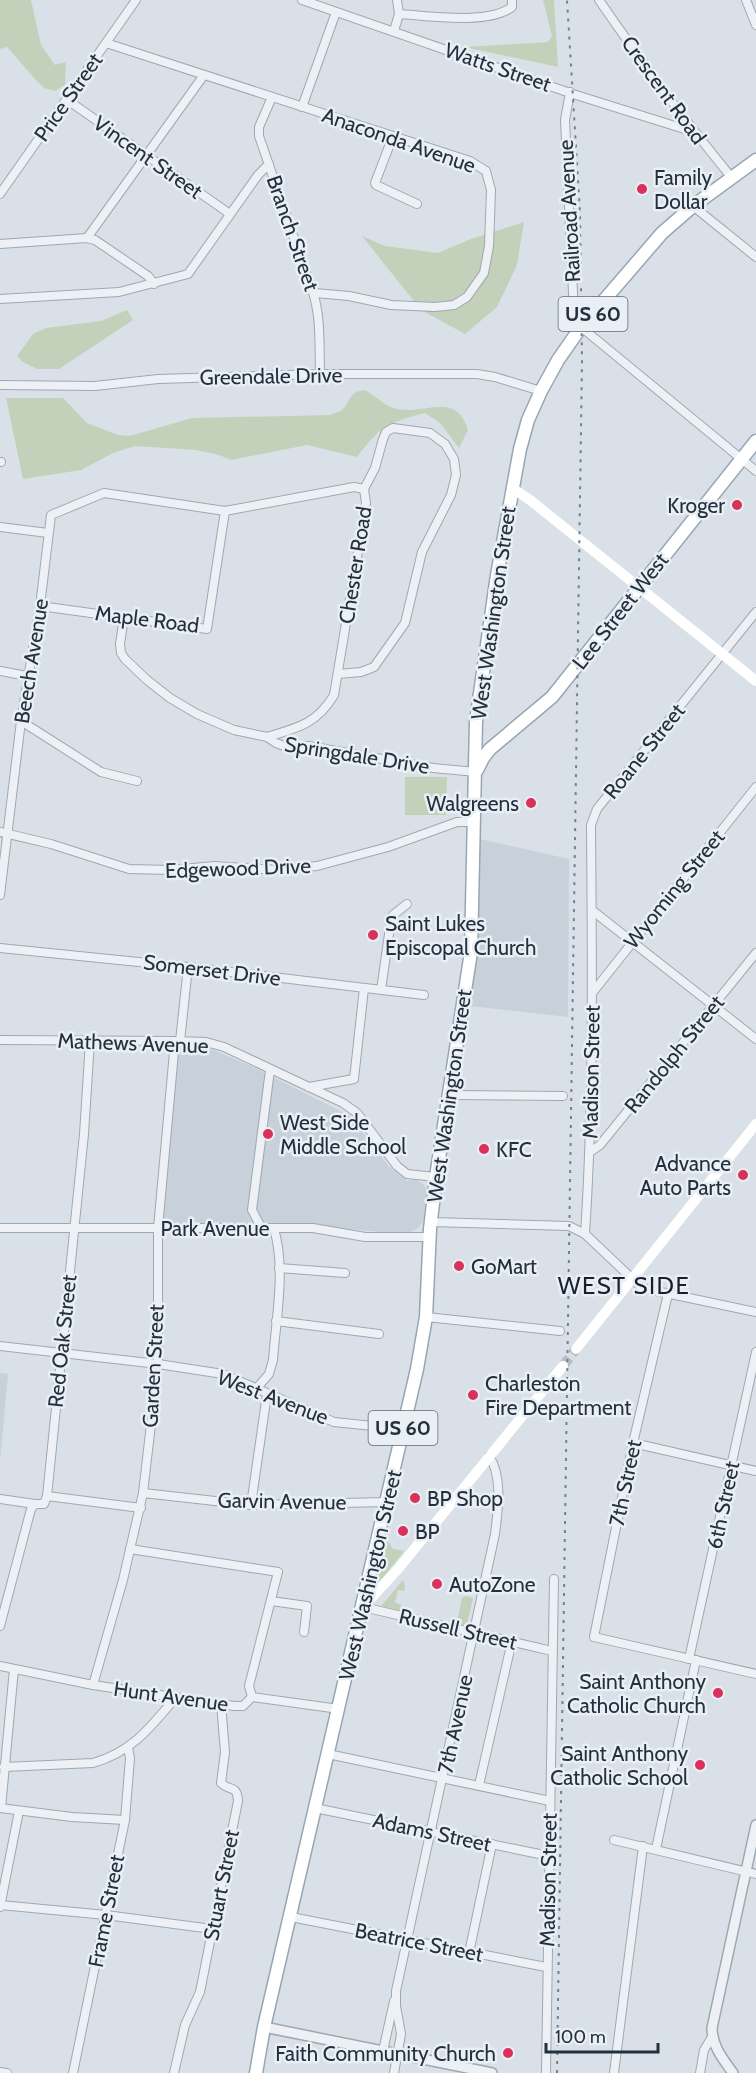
<svg xmlns="http://www.w3.org/2000/svg" width="756" height="2073" font-family="Cabin,sans-serif">
<rect width="100%" height="100%" fill="#dae0e7"/>
<g fill="#c8d0d9">
<polygon points="475,838 569,859 568,1017 462,1005"/>
<polygon points="179,1044 209,1048 253,1067 352,1117 389,1167 407,1181 415,1179 423,1184 427,1190 423,1221 419,1227 413,1231 402,1234 297,1224 163,1224"/>
<polygon points="0,1373 8,1374 0,1462"/>
</g>
<g fill="#c3d1ba">
<polygon points="0,0 31,0 41,45 55,65 66,62 65,85 55,91 44,88 36,80 7,47 0,49"/>
<polygon points="543,0 554,0 558,67 465,47 548,42 552,36"/>
<polygon points="524,222 517,265 497,307 465,334 421,310 362,236 385,246 438,253 471,239"/>
<polygon points="127,310 133,320 59,369 37,369 23,362 17,356 33,334 46,328 101,321"/>
<path d="M365 390C376 396 385 407 397 409 426 415 456 390 468 430L459 448 440 423 425 413C386 423 381 426 357 457L307 445 231 460 219 455 196 450 135 446 113 453 81 470 23 479 6 398H63L87 423 118 435 130 436 192 418 331 415C332 414 341 411 342 410 352 401 347 392 365 390Z"/>
<polygon points="405,777 447,777 446,815 405,815"/>
<polygon points="386,1539 393,1549 404,1551 378,1584 376,1583"/>
<polygon points="403,1580 405,1586 404,1591 398,1590 395,1602 401,1605 400,1610 453,1623 455,1618 458,1618 462,1598 466,1596 473,1598 467,1624 461,1626 381,1606"/>
</g>
<g fill="none" stroke-linecap="round" stroke-linejoin="round">
<polyline stroke="#b5bdc5" stroke-width="10" stroke-dasharray="10 5" stroke-linecap="butt" points="563,1366 576,1349"/>
<g stroke="#9fa8b1" stroke-width="10">
<g id="minor">
<polyline points="302,0 573,94 694,132"/>
<path d="M599 0C641 61 685 121 732 178"/>
<polyline points="746,0 756,25"/>
<path d="M399 14C429 16 488 25 512 7V0"/>
<polyline points="394,31 399,14 397,0"/>
<polyline points="106,43 470,161 486,171 491,190 489,246 484,273 467,297 454,305 435,307 391,305 349,296 315,293"/>
<polyline points="570,92 565,120 574,314 581,327 756,471"/>
<path d="M272 97 259 127V136L307 276C322 309 319 339 320 374"/>
<polyline points="66,99 230,214"/>
<polyline points="302,107 336,12"/>
<polyline points="393,136 375,183 376,185 417,204"/>
<polyline points="0,194 136,0"/>
<polyline points="693,206 756,257"/>
<polyline points="87,238 204,75"/>
<polyline points="0,244 87,238 95,240 148,276 154,284"/>
<polyline points="0,299 119,292 188,274 258,175 269,164"/>
<polyline points="0,385 95,386 158,379 320,374 477,374 495,377 541,391"/>
<polyline points="0,462 1,462"/>
<polyline points="0,527 48,533"/>
<polyline points="40,606 207,629 225,511"/>
<polyline points="124,617 120,644 121,653 125,659 147,680 170,698 197,714 234,730 267,737 276,743 284,746 308,746 433,768 476,772"/>
<polyline points="0,671 27,676"/>
<polyline points="338,674 361,672 374,667 405,623 422,552 451,495 456,475 454,459 445,444 430,433 393,428 386,432 383,439 375,468 364,489"/>
<polyline points="21,721 101,772 137,781"/>
<path d="M267 737C297 728 317 724 334 695L366 503 364 489"/>
<polyline points="0,832 51,844 129,869 172,870 214,866 276,870 317,866 388,847 457,822 475,822"/>
<polyline points="0,895 21,721 40,606 51,515 104,493 225,511 354,487 364,489"/>
<polyline points="593,911 756,1039"/>
<polyline points="0,948 188,967 424,995"/>
<polyline points="381,990 391,920 393,915 407,904"/>
<polyline points="593,992 756,787"/>
<polyline points="0,1040 175,1041 206,1042 224,1047 343,1103 357,1113 397,1166 407,1174 436,1177"/>
<polyline points="180,1041 188,967"/>
<polyline points="309,1087 354,1079 364,988"/>
<polyline points="450,1095 563,1096"/>
<polyline points="590,1152 600,1145 756,953"/>
<polyline points="431,1222 569,1226 585,1234 642,1288 756,1312"/>
<polyline points="0,1228 313,1228 365,1237 430,1237"/>
<polyline points="262,1229 252,1210 270,1070"/>
<path d="M585 1234C594 1097 592 961 591 825L597 809 756 612"/>
<polyline points="279,1268 345,1273"/>
<polyline points="668,1294 633,1443 594,1637 756,1674"/>
<polyline points="426,1317 560,1331"/>
<polyline points="276,1321 379,1334"/>
<polyline points="0,1346 158,1364 223,1374 334,1422 403,1429"/>
<path d="M256 1389 269 1374 273 1360C276 1319 286 1268 274 1229"/>
<polyline points="633,1443 756,1471"/>
<polyline points="143,1493 251,1505 386,1502"/>
<polyline points="47,1496 141,1508"/>
<polyline points="0,1499 35,1504"/>
<polyline points="251,1505 267,1394"/>
<polyline points="130,1549 278,1572 249,1686 252,1697"/>
<polyline points="271,1601 307,1606 304,1632"/>
<polyline points="363,1607 552,1651"/>
<polyline points="0,1626 31,1509 35,1504 44,1504 47,1496 84,1134 90,1041"/>
<polyline points="689,1659 756,1352"/>
<polyline points="0,1666 93,1685 234,1706 243,1706 252,1697 339,1709"/>
<polyline points="93,1685 123,1580 143,1493 158,1364 158,1228 175,1041"/>
<polyline points="328,1754 550,1801"/>
<path d="M4 1767 93 1763C132 1752 151 1727 176 1697"/>
<polyline points="479,1785 512,1641"/>
<polyline points="0,1808 72,1817 125,1820"/>
<polyline points="1,1808 14,1669"/>
<polyline points="315,1808 549,1856"/>
<polyline points="614,1840 756,1874"/>
<polyline points="656,1849 696,1660"/>
<polyline points="0,1905 106,1915 212,1929"/>
<polyline points="0,1907 19,1811"/>
<polyline points="291,1917 546,1967"/>
<polyline points="469,1953 492,1844"/>
<polyline points="383,2051 394,2001"/>
<polyline points="0,2072 7,2073"/>
<polyline points="73,2073 125,1820 130,1758 128,1748"/>
<path d="M174 2073 185 2025 200 1992 238 1801C237 1784 230 1792 221 1783L225 1752 221 1704"/>
<path d="M394 2073 401 2034 396 2006V1991L495 1534C498 1510 503 1476 489 1456"/>
<polyline points="546,2073 554,1579"/>
<polyline points="614,2073 643,1846"/>
<polyline points="700,2073 704,2050 712,2037"/>
</g>
</g>
<g stroke="#9fa8b1" stroke-width="12">
<g id="tertiary">
<polyline points="264,2027 492,2073"/>
<path d="M733 2073C723 2059 712 2046 712 2028L756 1825"/>
</g>
</g>
<g stroke="#98a6b3" stroke-width="15">
<g id="primary">
<polyline points="477,770 483,758 490,749 552,697 756,441"/>
<polyline points="256,2073 264,2027 417,1369 426,1317 430,1229 436,1177 471,952 476,721 497,575 520,449 528,420 541,391 558,360 581,327 662,233 693,206 756,160"/>
</g>
</g>
<use href="#minor" stroke="#edf1f5" stroke-width="8"/>
<use href="#tertiary" stroke="#edf1f5" stroke-width="9"/>
<g stroke="#fff" stroke-width="10">
<polyline points="512,488 530,500 756,681"/>
<polyline points="576,1349 756,1124"/>
<polyline points="363,1607 398,1569 563,1366"/>
</g>
<use href="#primary" stroke="#fff" stroke-width="12"/>
<polyline stroke="#728191" stroke-width="2" stroke-dasharray="3 6" stroke-linecap="butt" points="557,2073 582,361 580,212 567,0"/>
</g>
<g fill="#da315b" stroke="#e9eff4" stroke-width="2">
<circle cx="642" cy="189" r="6"/>
<circle cx="737" cy="505" r="6"/>
<circle cx="531" cy="803" r="6"/>
<circle cx="373" cy="935" r="6"/>
<circle cx="268" cy="1134" r="6"/>
<circle cx="484" cy="1149" r="6"/>
<circle cx="743" cy="1175" r="6"/>
<circle cx="459" cy="1266" r="6"/>
<circle cx="473" cy="1395" r="6"/>
<circle cx="415" cy="1498" r="6"/>
<circle cx="403" cy="1531" r="6"/>
<circle cx="437" cy="1584" r="6"/>
<circle cx="718" cy="1693" r="6"/>
<circle cx="700" cy="1765" r="6"/>
<circle cx="508" cy="2053" r="6"/>
</g>
<g text-anchor="middle" dominant-baseline="central" stroke-width="5" stroke-linejoin="round" paint-order="stroke">
<g fill="#e9eff4" stroke="#5e6975" stroke-width="1.5">
<rect x="558.5" y="297" width="69" height="34" rx="4.5"/>
<rect x="368.5" y="1411" width="69" height="34" rx="4.5"/>
</g>
<g font-size="20" font-weight="bold" fill="#23303e">
<text x="593" y="314">US 60</text>
<text x="403" y="1428">US 60</text>
</g>
<g font-size="21" fill="#23303e" stroke="#e9eff4">
<text transform="translate(498 67) rotate(19)">Watts Street</text>
<text transform="translate(664 90) rotate(54)">Crescent Road</text>
<text transform="translate(68 97) rotate(-55)">Price Street</text>
<text transform="translate(399 140) rotate(19)">Anaconda Avenue</text>
<text transform="translate(148 157) rotate(35)">Vincent Street</text>
<text transform="translate(569 211) rotate(-93)">Railroad Avenue</text>
<text transform="translate(293 233) rotate(71)">Branch Street</text>
<text transform="translate(271 376) rotate(-1)">Greendale Drive</text>
<text transform="translate(355 565) rotate(-81)">Chester Road</text>
<text transform="translate(620 611) rotate(-52)">Lee Street West</text>
<text transform="translate(493 613) rotate(-82)">West Washington Street</text>
<text transform="translate(147 619) rotate(7)">Maple Road</text>
<text transform="translate(31 661) rotate(-81)">Beech Avenue</text>
<text transform="translate(644 751) rotate(-51)">Roane Street</text>
<text transform="translate(357 755) rotate(9)">Springdale Drive</text>
<text transform="translate(238 868) rotate(-2)">Edgewood Drive</text>
<text transform="translate(674 889) rotate(-51)">Wyoming Street</text>
<text transform="translate(212 970) rotate(7)">Somerset Drive</text>
<text transform="translate(133 1043) rotate(2)">Mathews Avenue</text>
<text transform="translate(674 1054) rotate(-51)">Randolph Street</text>
<text transform="translate(591 1072) rotate(-89)">Madison Street</text>
<text transform="translate(449 1096) rotate(-82)">West Washington Street</text>
<text x="215" y="1228">Park Avenue</text>
<text transform="translate(62 1341) rotate(-84)">Red Oak Street</text>
<text transform="translate(153 1366) rotate(-87)">Garden Street</text>
<text transform="translate(273 1397) rotate(21)">West Avenue</text>
<text transform="translate(625 1483) rotate(-78)">7th Street</text>
<text transform="translate(282 1501) rotate(1)">Garvin Avenue</text>
<text transform="translate(723 1505) rotate(-78)">6th Street</text>
<text transform="translate(370 1575) rotate(-77)">West Washington Street</text>
<text transform="translate(458 1629) rotate(13)">Russell Street</text>
<text transform="translate(171 1696) rotate(8)">Hunt Avenue</text>
<text transform="translate(455 1724) rotate(-78)">7th Avenue</text>
<text transform="translate(432 1832) rotate(12)">Adams Street</text>
<text transform="translate(548 1880) rotate(-89)">Madison Street</text>
<text transform="translate(221 1885) rotate(-79)">Stuart Street</text>
<text transform="translate(106 1911) rotate(-79)">Frame Street</text>
<text transform="translate(419 1942) rotate(11)">Beatrice Street</text>
</g>
<g font-size="21" fill="#23303e" stroke="#e9eff4" text-anchor="start">
<text x="654" y="177">Family<tspan x="654" dy="24">Dollar</tspan></text>
<text x="725" y="505" text-anchor="end">Kroger</text>
<text x="519" y="803" text-anchor="end">Walgreens</text>
<text x="385" y="923">Saint Lukes<tspan x="385" dy="24">Episcopal Church</tspan></text>
<text x="280" y="1122">West Side<tspan x="280" dy="24">Middle School</tspan></text>
<text x="496" y="1149">KFC</text>
<text x="731" y="1163" text-anchor="end">Advance<tspan x="731" dy="24">Auto Parts</tspan></text>
<text x="471" y="1266">GoMart</text>
<text x="485" y="1383">Charleston<tspan x="485" dy="24">Fire Department</tspan></text>
<text x="427" y="1498">BP Shop</text>
<text x="415" y="1531">BP</text>
<text x="449" y="1584">AutoZone</text>
<text x="706" y="1681" text-anchor="end">Saint Anthony<tspan x="706" dy="24">Catholic Church</tspan></text>
<text x="688" y="1753" text-anchor="end">Saint Anthony<tspan x="688" dy="24">Catholic School</tspan></text>
<text x="496" y="2053" text-anchor="end">Faith Community Church</text>
</g>
<g font-size="24" letter-spacing="1.5" fill="#16202e" stroke="#e9eff4">
<text x="624" y="1285">WEST SIDE</text>
</g>
</g>
<path d="M546 2043v9h112v-9" fill="none" stroke="#23303e" stroke-width="3"/>
<text x="555" y="2043" font-size="18" fill="#23303e" stroke="#e9eff4" stroke-width="4.5" paint-order="stroke">100 m</text>
</svg>
